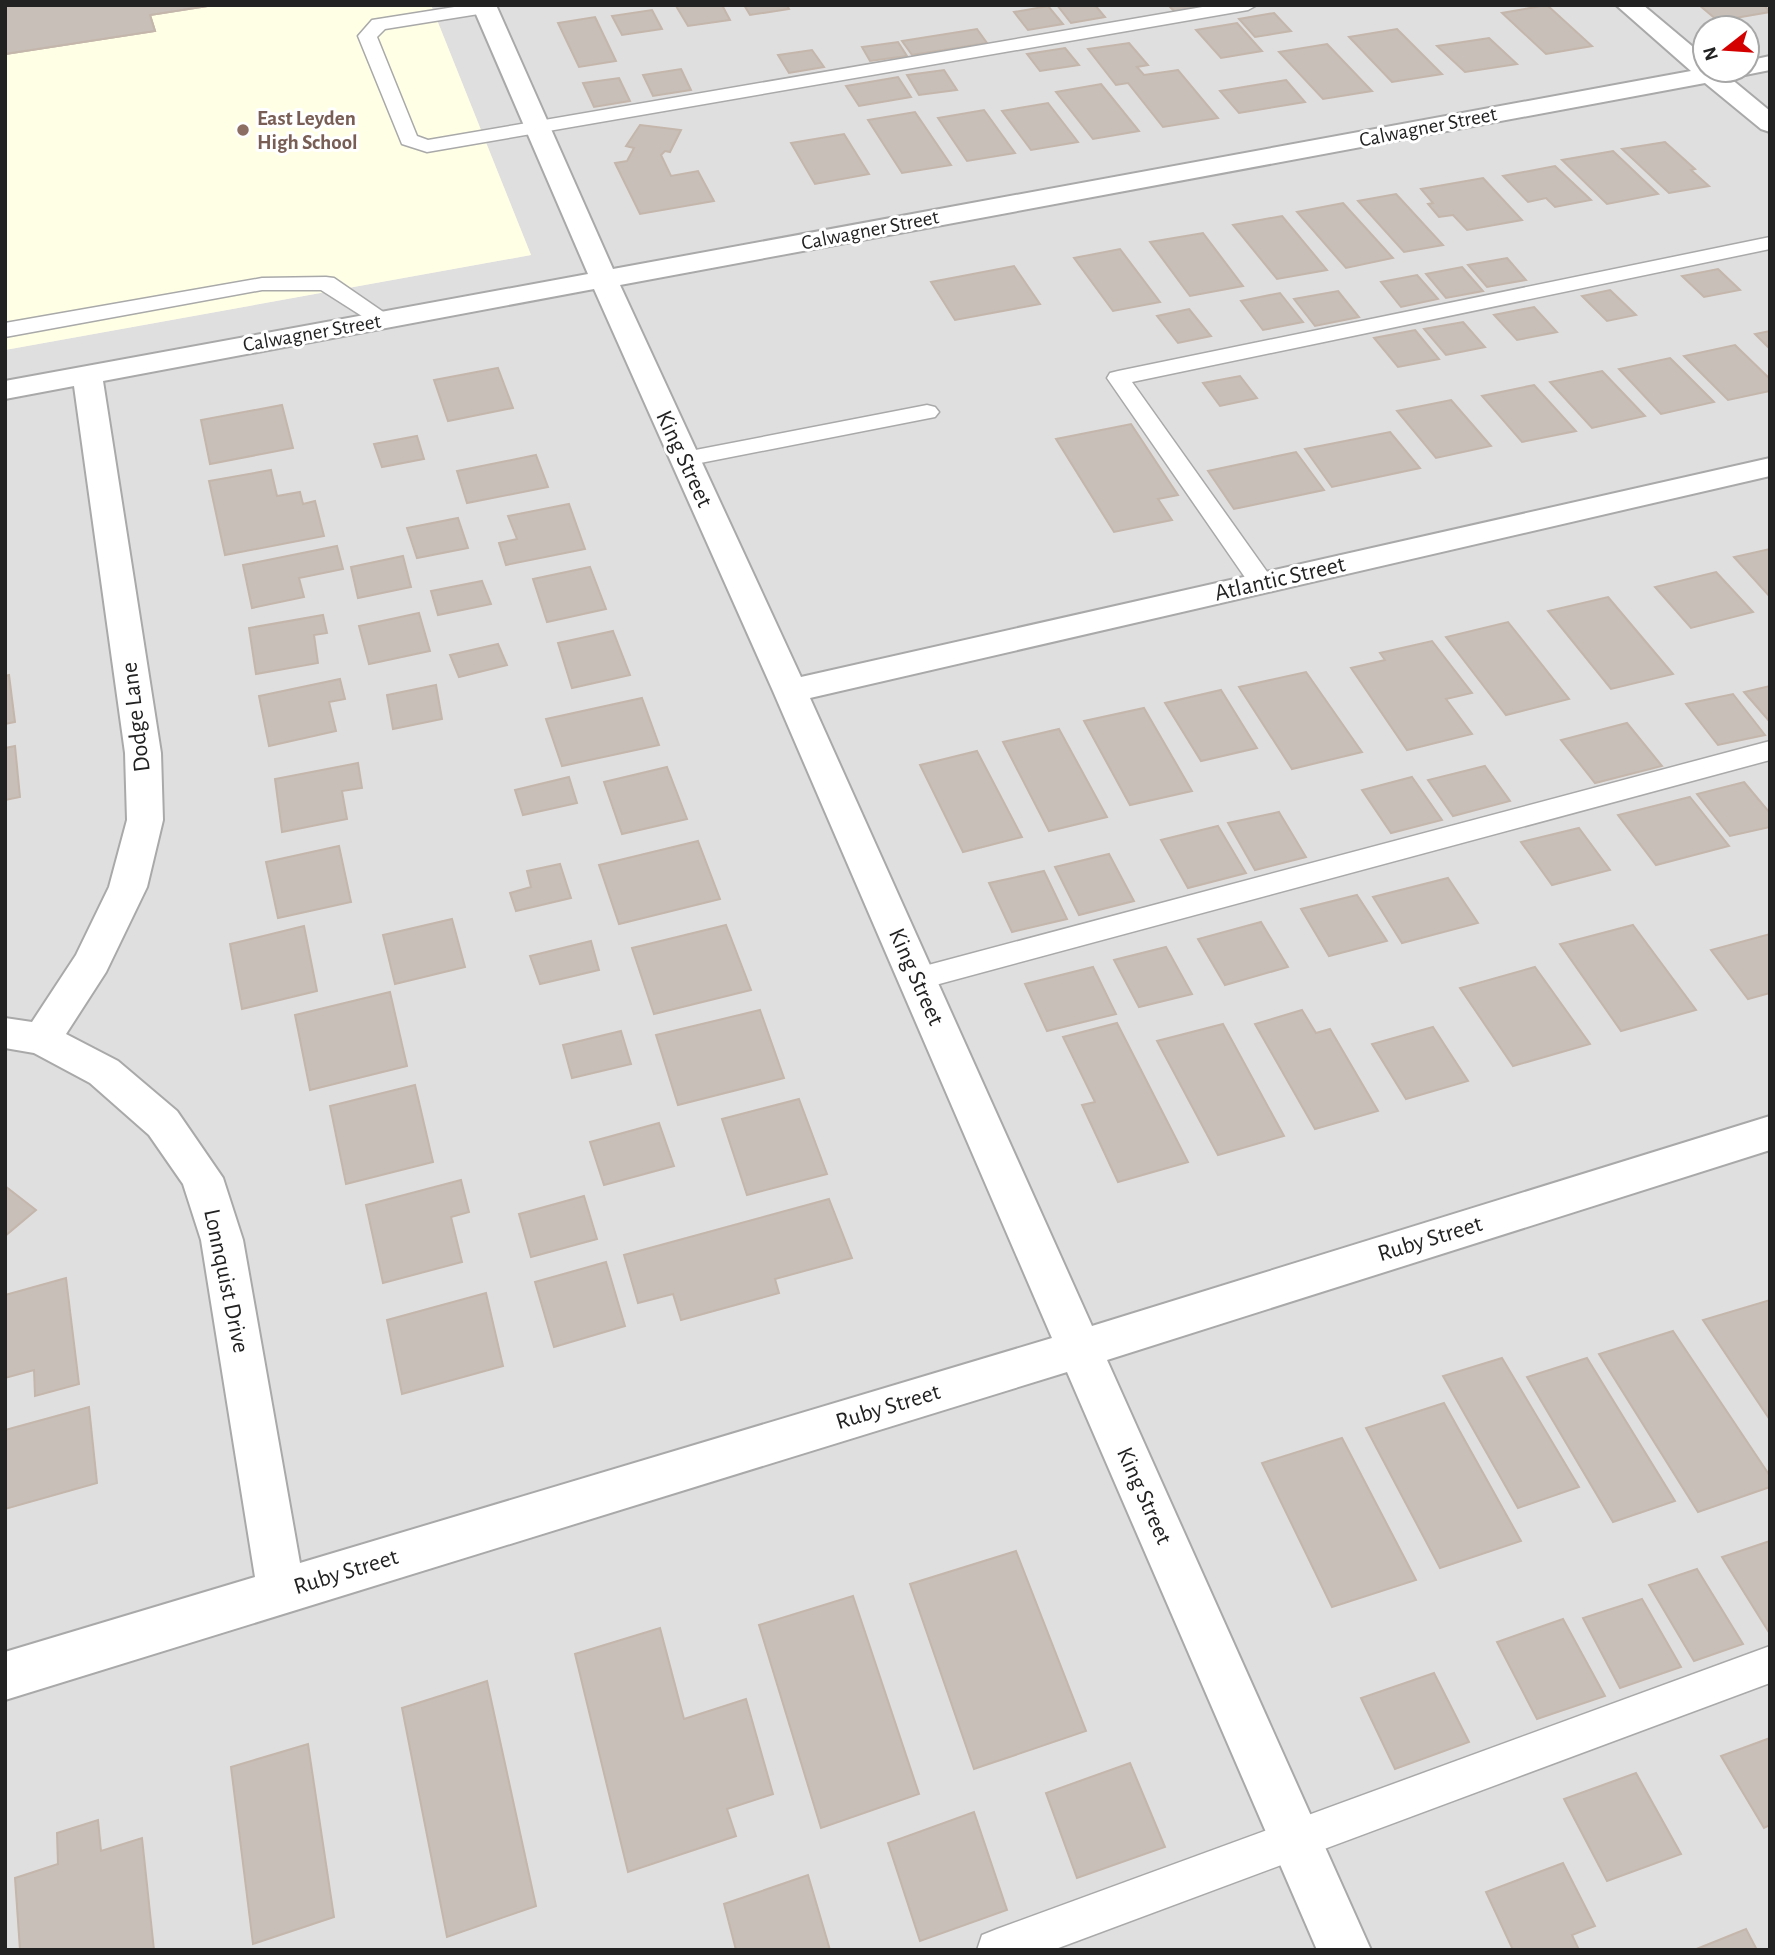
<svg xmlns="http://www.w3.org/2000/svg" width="1775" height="1955" font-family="'Alegreya Sans',sans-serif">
<rect width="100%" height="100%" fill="#f2efe9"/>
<path fill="#e0dfdf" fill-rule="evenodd" d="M431 5H1770V1950H5V350L531 255ZM1705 28H1747V70H1705Z"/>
<polygon fill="#ffffe5" points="5,5 431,5 531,255 5,350"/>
<g fill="#c7bfb8" stroke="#c4b6ab" stroke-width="2">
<polygon points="5,5 214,5 150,15 155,31 5,54"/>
<polygon points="5,5 214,5 150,15 155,31 5,54"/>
<polygon points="722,5 730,20 688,26 676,6"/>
<polygon points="744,5 787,5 789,9 750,15"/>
<polygon points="1057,5 1095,5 1105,17 1071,23"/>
<polygon points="1168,5 1218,5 1175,12"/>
<polygon points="1547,5 1592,46 1546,54 1502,13"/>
<polygon points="1699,5 1764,5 1770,12 1718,21"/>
<polygon points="1048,6 1063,24 1028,30 1014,12"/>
<polygon points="652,10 662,29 622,35 612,16"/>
<polygon points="1274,13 1291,31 1255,37 1239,19"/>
<polygon points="595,17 616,61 579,67 558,23"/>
<polygon points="1237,23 1262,51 1221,58 1196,30"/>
<polygon points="977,29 987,43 912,55 902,41"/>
<polygon points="1397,29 1442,74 1392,82 1349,37"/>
<polygon points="1489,38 1517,64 1465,72 1437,46"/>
<polygon points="898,42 907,56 870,61 862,47"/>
<polygon points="1129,43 1148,65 1137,67 1144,75 1178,70 1218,118 1163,127 1128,83 1116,85 1088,49"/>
<polygon points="1327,44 1372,91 1323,99 1279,52"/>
<polygon points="1065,48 1079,65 1040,71 1027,54"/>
<polygon points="812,50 824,67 789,73 778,55"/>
<polygon points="681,69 691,90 653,96 643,75"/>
<polygon points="944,70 957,90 919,95 907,75"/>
<polygon points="898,77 911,97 859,106 846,86"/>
<polygon points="619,78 630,101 594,107 583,83"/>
<polygon points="1286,80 1305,102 1239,113 1220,91"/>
<polygon points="1101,84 1139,131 1093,139 1056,92"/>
<polygon points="1048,103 1078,142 1031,150 1002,111"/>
<polygon points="984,110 1015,153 967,161 938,118"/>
<polygon points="915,112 951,165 902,173 868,120"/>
<polygon points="640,125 681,130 670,152 665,151 661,155 671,176 698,171 714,201 640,214 615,163 627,161 634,148 626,146"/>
<polygon points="844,134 869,174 815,184 791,143"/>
<polygon points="1665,142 1695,169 1691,170 1709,186 1669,193 1622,149"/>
<polygon points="1613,151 1658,194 1607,204 1562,160"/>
<polygon points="1555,166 1591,200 1555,207 1546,198 1528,202 1503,176"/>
<polygon points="1483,178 1522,220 1467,230 1453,215 1439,217 1428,204 1433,203 1421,189"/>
<polygon points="1396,194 1443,245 1404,252 1358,201"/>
<polygon points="1343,203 1393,258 1346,268 1297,212"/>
<polygon points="1282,216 1327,270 1277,279 1233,225"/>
<polygon points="1203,233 1243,286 1190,296 1150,242"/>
<polygon points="1120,249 1160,302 1113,311 1074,258"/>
<polygon points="1507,258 1526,280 1487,287 1468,265"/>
<polygon points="1014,266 1040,304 955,320 931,282"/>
<polygon points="1462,267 1483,291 1446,298 1426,274"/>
<polygon points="1718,269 1740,290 1704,297 1682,276"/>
<polygon points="1417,275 1438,299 1401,307 1381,282"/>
<polygon points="1610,290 1636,315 1607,321 1582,296"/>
<polygon points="1338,291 1359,317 1315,326 1294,299"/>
<polygon points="1280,293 1303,322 1263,330 1241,301"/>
<polygon points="1534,307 1557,332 1517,340 1494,315"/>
<polygon points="1189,309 1211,336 1178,343 1157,316"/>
<polygon points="1463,322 1485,347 1446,355 1424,329"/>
<polygon points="1415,330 1439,359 1398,367 1374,338"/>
<polygon points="1770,331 1770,349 1755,334"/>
<polygon points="1735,345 1770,379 1770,391 1728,400 1684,356"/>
<polygon points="1670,358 1714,402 1661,414 1619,369"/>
<polygon points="498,368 513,408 448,421 434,380"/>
<polygon points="1602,371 1645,416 1592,428 1550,382"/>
<polygon points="1240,376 1257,398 1220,406 1203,383"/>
<polygon points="1534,385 1576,431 1522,442 1482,396"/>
<polygon points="1451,400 1491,446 1436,458 1397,411"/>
<polygon points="282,405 293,448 210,464 201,420"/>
<polygon points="1131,424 1178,495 1158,499 1172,520 1114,532 1056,439"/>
<polygon points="1390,432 1420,468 1332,487 1305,449"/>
<polygon points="417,436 424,459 382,467 374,444"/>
<polygon points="1296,452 1324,490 1234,509 1208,471"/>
<polygon points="536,455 548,487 467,503 457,471"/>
<polygon points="271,470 277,496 300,492 303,504 315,501 324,536 225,555 209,481"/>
<polygon points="569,504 585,549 506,565 499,543 517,539 508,516"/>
<polygon points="458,518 468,548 417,558 407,528"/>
<polygon points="337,546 343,569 299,578 304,597 252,608 243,565"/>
<polygon points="1770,549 1770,597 1734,557"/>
<polygon points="403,556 411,587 358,598 351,567"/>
<polygon points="590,567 606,609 547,622 533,579"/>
<polygon points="1716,572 1753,612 1691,628 1655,587"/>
<polygon points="482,581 491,604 438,615 431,591"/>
<polygon points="1608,597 1673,674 1611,689 1548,611"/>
<polygon points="419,613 430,651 369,664 359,626"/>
<polygon points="323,615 327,633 314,635 318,663 256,674 249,628"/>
<polygon points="1508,622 1569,699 1506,715 1446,637"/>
<polygon points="613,631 630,675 572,688 558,643"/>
<polygon points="1432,641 1472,693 1446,699 1472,734 1407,750 1351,668 1385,660 1380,653"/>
<polygon points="498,644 507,665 459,677 450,655"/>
<polygon points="1306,672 1362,752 1292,769 1239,687"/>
<polygon points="9,675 15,722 5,724 5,676"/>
<polygon points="340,679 345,699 329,702 336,731 269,746 259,696"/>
<polygon points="436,685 442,719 393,729 387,695"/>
<polygon points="1770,686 1770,722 1744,692"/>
<polygon points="1221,690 1257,748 1201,761 1165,703"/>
<polygon points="1733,694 1765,735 1718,745 1686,704"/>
<polygon points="642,698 659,745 562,766 546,719"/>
<polygon points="1144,708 1192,791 1130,805 1084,721"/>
<polygon points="1627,723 1662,766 1595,783 1561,740"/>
<polygon points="1059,729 1107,817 1049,831 1003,742"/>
<polygon points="15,746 20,797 5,800 5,748"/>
<polygon points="977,751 1022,837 963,852 920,765"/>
<polygon points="358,763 362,788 342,791 347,819 282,832 275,779"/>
<polygon points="1485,766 1510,801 1453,816 1428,780"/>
<polygon points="667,767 687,819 622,834 604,782"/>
<polygon points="569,777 577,803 523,815 515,790"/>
<polygon points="1412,777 1442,820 1391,833 1362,790"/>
<polygon points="1744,782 1770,813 1770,827 1730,836 1697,794"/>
<polygon points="1690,797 1729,846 1656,865 1618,815"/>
<polygon points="1279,812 1306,857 1255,870 1228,823"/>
<polygon points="1218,826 1246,873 1188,888 1161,840"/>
<polygon points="1579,828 1610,870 1552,885 1521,842"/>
<polygon points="698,841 720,899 619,924 599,865"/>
<polygon points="339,846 351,902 278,918 266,862"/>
<polygon points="1109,854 1134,901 1079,915 1055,867"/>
<polygon points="560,864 571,898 516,911 510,893 531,887 527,871"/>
<polygon points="1044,871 1067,919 1012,932 989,883"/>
<polygon points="1448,878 1478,923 1402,943 1373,897"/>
<polygon points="1357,895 1387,941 1329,956 1301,909"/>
<polygon points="452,919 465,967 395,984 383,935"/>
<polygon points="1261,922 1288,967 1225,985 1198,939"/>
<polygon points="726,925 751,990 654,1014 632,948"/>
<polygon points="1633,925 1696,1010 1621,1031 1560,944"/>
<polygon points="304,926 317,991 242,1009 230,944"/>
<polygon points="1770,934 1770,993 1748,999 1711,950"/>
<polygon points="591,941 599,970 540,984 530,956"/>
<polygon points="1166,947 1192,994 1139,1007 1114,960"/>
<polygon points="1093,967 1116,1014 1047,1031 1025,984"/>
<polygon points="1535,967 1590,1044 1513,1066 1460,988"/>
<polygon points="390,992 407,1066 310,1090 295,1015"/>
<polygon points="760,1010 784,1078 678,1105 656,1035"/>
<polygon points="1302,1010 1316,1033 1330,1029 1378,1111 1315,1129 1255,1024"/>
<polygon points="1117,1023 1188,1162 1118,1182 1082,1105 1095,1102 1063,1037"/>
<polygon points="1223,1024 1284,1136 1218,1155 1157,1041"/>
<polygon points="1433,1027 1468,1081 1406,1099 1372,1044"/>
<polygon points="621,1031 631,1064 572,1078 563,1045"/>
<polygon points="415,1085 433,1162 346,1184 330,1106"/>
<polygon points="799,1099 827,1174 747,1195 722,1119"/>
<polygon points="659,1123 674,1166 604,1185 590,1142"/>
<polygon points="461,1180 469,1212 451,1217 462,1262 383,1283 366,1205"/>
<polygon points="5,1186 36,1210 5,1236"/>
<polygon points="584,1196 597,1239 531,1257 519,1214"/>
<polygon points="829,1199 852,1258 775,1279 779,1293 681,1320 673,1294 638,1303 624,1255"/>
<polygon points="606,1262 625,1326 554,1347 535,1282"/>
<polygon points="66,1278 79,1384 35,1396 34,1370 5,1378 5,1295"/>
<polygon points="486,1293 503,1366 402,1394 387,1320"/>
<polygon points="1770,1300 1770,1420 1703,1320"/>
<polygon points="1673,1331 1770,1476 1770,1487 1698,1512 1599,1354"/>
<polygon points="1502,1358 1579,1487 1518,1508 1443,1376"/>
<polygon points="1587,1358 1675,1501 1613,1522 1527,1377"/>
<polygon points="1444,1403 1521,1541 1440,1568 1366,1428"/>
<polygon points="89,1407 97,1483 5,1509 5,1430"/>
<polygon points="1342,1438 1416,1580 1332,1607 1262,1463"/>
<polygon points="1770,1541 1770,1634 1722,1557"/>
<polygon points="1016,1551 1086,1731 974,1769 910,1584"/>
<polygon points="1697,1569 1743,1644 1694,1661 1649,1585"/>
<polygon points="853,1596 919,1794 821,1828 759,1625"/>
<polygon points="1642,1599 1681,1667 1620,1688 1583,1618"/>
<polygon points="1563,1619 1605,1696 1537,1719 1497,1642"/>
<polygon points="660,1628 684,1719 746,1699 773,1794 727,1809 736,1836 628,1872 575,1654"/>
<polygon points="1434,1673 1469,1742 1395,1769 1361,1698"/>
<polygon points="487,1681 536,1906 447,1937 402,1708"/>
<polygon points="1770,1738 1770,1825 1764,1828 1721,1756"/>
<polygon points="308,1744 334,1917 253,1944 231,1767"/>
<polygon points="1130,1763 1165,1847 1077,1878 1046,1793"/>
<polygon points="1636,1773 1681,1854 1607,1881 1564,1799"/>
<polygon points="974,1812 1007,1910 920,1941 888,1843"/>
<polygon points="98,1820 101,1851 142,1838 154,1950 20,1950 15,1878 58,1864 57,1833"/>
<polygon points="1563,1863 1595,1926 1572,1935 1579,1950 1513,1950 1486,1892"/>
<polygon points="808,1875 830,1950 736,1950 724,1904"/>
<polygon points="1746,1929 1757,1950 1694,1950"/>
</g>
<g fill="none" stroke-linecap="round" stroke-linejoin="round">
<g stroke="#a9a9a9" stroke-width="3">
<g id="lane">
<polygon points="467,5 492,5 494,8 485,13 385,29 377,37 417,136 428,140 1214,5 1257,5 1248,10 427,152 402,144 358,36 372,20"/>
<polygon points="1770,237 1770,249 1132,382 1275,583 1271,589 1262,591 1253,589 1107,378 1110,373 1118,371"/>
<polygon points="326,277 334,278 395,320 392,325 376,325 321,290 262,290 5,337 5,323 262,278"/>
<polygon points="927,405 935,407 939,412 935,417 685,466 677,464 673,459 677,454 685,452"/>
<polygon points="1770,741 1770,760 917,990 906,987 902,979 906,971 917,968"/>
<polygon points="1770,1646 1770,1683 1053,1950 977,1950 982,1935 997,1929"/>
</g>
</g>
<g stroke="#a9a9a9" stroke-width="4">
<path id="street" d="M472 5H496L613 269 1691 71 1616 5H1643L1705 57V70H1747V61L1770 56V70L1730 78 1770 111V132L1761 129 1705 83 620 285 801 677 1770 458V476L810 698 1092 1326 1770 1116V1150L1107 1360 1371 1950H1317L1067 1372 5 1700V1652L255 1577 201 1240 183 1184 149 1135 90 1083 34 1053 5 1048V1018L32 1022 76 955 109 887 127 820 125 753 74 386 5 399V381L588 274ZM594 289 773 691 1052 1338 300 1563 243 1240 223 1178 177 1111 118 1061 66 1034 106 972 147 887 163 820 161 753 103 381Z"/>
</g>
<use href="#lane" fill="#fff" fill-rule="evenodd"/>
<use href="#street" fill="#fff" fill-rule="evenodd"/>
</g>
<circle fill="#8d6e63" stroke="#fff" stroke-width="2.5" cx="243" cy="130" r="7"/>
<g text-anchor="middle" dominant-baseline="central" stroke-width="6" stroke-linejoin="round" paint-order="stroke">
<g font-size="21" font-weight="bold" fill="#785e54" stroke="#fff" text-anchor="start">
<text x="257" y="118">East Leyden<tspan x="257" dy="24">High School</tspan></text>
</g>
<g font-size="21" fill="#222" stroke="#fff">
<text transform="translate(1428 127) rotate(-11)">Calwagner Street</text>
<text transform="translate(870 230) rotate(-11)">Calwagner Street</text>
<text transform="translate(312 333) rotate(-10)">Calwagner Street</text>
</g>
<g font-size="24" fill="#222" stroke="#fff">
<text transform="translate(684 459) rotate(65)">King Street</text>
<text transform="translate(1280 579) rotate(-13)">Atlantic Street</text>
<text transform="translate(136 717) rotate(-97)">Dodge Lane</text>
<text transform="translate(916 977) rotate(66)">King Street</text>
<text transform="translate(1430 1239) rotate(-17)">Ruby Street</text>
<text transform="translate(226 1281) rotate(78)">Lonnquist Drive</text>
<text transform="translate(888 1407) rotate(-17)">Ruby Street</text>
<text transform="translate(1144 1496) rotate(66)">King Street</text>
<text transform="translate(346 1572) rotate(-17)">Ruby Street</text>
</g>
</g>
<rect width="1775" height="1955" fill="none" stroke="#222222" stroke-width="14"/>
<g transform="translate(1726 49) rotate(253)"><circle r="33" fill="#ffffff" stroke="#a7a7a7" stroke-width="2"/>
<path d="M0-5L12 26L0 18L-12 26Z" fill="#d40000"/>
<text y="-10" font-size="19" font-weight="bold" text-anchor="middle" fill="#222222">N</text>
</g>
</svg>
